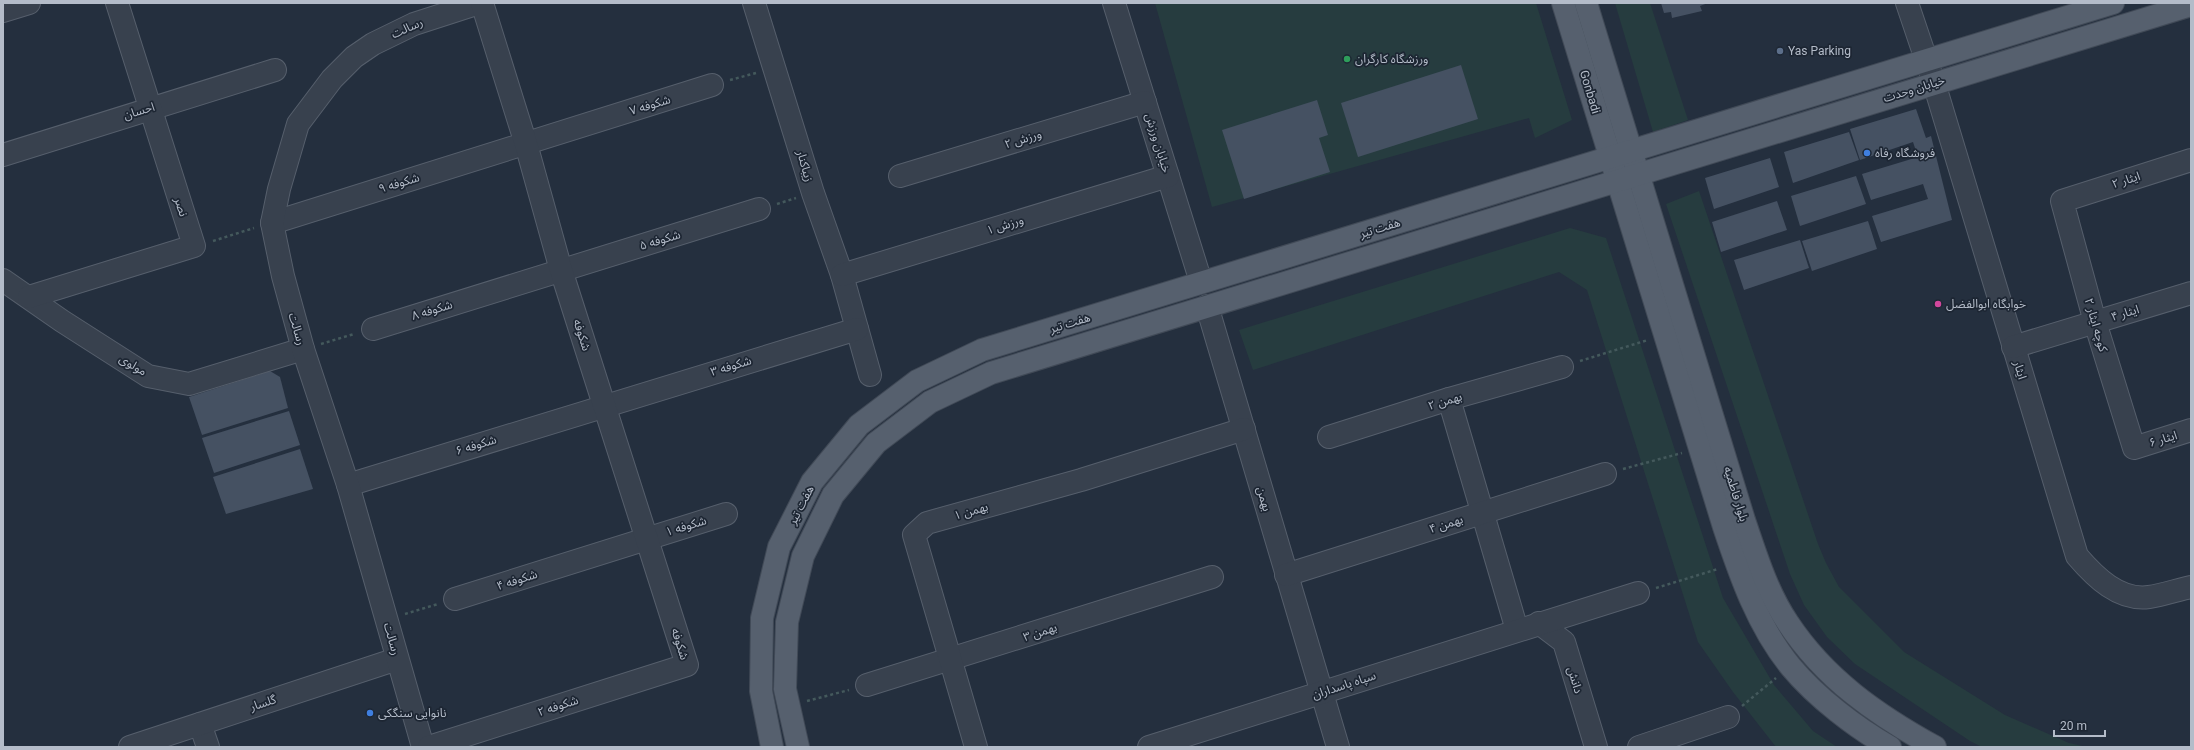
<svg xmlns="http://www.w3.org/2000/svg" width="2194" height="750" font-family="Roboto,'Noto Sans Arabic',sans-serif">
<rect width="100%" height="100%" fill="#242f3e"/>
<g fill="#263c3f">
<polygon points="1155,3 1536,3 1572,120 1535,138 1529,118 1212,207"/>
<polygon points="1615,3 1650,3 1688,120 1653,132"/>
<polygon points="1699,191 1818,544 1826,563 1839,587 1904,652 2005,715 2069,743 2087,747 1982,747 1970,741 1855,664 1827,637 1804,605 1790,574 1666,204"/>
<polygon points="1570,228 1606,238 1723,598 1774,685 1813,731 1837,747 1776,747 1733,692 1698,642 1587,290 1559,272 1253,370 1239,330"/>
</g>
<g fill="#455162">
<polygon points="1661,3 1708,3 1700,6 1702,11 1672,18 1671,12 1664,13"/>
<polygon points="1461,65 1478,119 1358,157 1341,103"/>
<polygon points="1317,100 1328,135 1319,138 1330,172 1244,199 1222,130"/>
<polygon points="1916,109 1926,138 1931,136 1952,220 1881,242 1872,216 1928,199 1923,184 1871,200 1862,174 1918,157 1913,142 1860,160 1850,129"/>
<polygon points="1849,132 1859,160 1793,183 1784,152"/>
<polygon points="1770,158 1779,187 1714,209 1705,178"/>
<polygon points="1856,176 1866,204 1800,226 1791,196"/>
<polygon points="1777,201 1787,230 1721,252 1712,222"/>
<polygon points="1868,221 1877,249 1812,271 1802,241"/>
<polygon points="1800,240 1809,268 1744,290 1734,260"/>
<polygon points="270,371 280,377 288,408 202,435 189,397"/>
<polygon points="289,411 300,445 214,473 202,438"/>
<polygon points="300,449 313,489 226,514 213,477"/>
</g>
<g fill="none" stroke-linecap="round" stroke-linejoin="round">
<g stroke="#565f6c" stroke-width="24">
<g id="minor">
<polyline points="754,3 813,193 842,275 870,375"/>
<polyline points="1114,3 1201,282"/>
<path d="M1907 3 1934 83 2077 556C2095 577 2119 601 2149 597 2163 595 2177 590 2191 587"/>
<polyline points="3,11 29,3"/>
<polyline points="3,155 275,70"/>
<polyline points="2191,160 2062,201 2095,322 2134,448 2191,430"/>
<polyline points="900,176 1145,102"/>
<polyline points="272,223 712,85"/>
<polyline points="842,275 1168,176"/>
<polyline points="3,280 62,321 148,376 189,384 303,349"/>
<polyline points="29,297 194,246 117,3"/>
<polyline points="1207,306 1338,747"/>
<polyline points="373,329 759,209"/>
<polyline points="2013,347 2191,293"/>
<polyline points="1449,399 1517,630"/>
<polyline points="1329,437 1449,399 1562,367"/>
<polyline points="348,485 857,329"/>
<polyline points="1286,575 1605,474"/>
<polyline points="455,599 726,514"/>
<polyline points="1539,623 1564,642 1596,747"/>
<polyline points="867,685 1212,577"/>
<polyline points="200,724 208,747"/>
<polyline points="130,747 397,659"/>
<polyline points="423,747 348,485 303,349 283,276 272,223 279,189 298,124 332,79 354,57 373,44 414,24 479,3"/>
<polyline points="429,747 687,665 561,270 526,144 482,3"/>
<polyline points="976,747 914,535 927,523 1081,480 1244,429"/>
<polyline points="1149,747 1638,593"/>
<polyline points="1639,747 1728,717"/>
</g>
</g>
<g stroke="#414a57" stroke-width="24">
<g id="major">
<path d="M1563 3 1724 527C1740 575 1758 627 1791 667 1816 697 1856 728 1890 747"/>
<path d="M1586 3 1744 520C1756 555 1767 592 1788 623 1825 679 1877 715 1935 747"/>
<polyline points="772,747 761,691 762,618 779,547 812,482 859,425 917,381 982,350 2113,3"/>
<polyline points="798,747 785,689 787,622 803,556 833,495 876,443 930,402 991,373 2191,5"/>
</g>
</g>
<g stroke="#44595c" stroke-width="2.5" stroke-dasharray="3 3" stroke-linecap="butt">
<polyline points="730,80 756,73"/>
<polyline points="777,204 796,198"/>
<polyline points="213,241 254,228"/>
<polyline points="321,344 354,334"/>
<polyline points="1580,361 1648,340"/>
<polyline points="1623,469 1682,453"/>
<polyline points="1656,588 1718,569"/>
<polyline points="405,614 438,604"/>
<polyline points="807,701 849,690"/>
<polyline points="1742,706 1776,678"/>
</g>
<use href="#minor" stroke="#38414e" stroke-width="22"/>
<use href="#major" stroke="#56606e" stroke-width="22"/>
</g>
<circle fill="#5c6f8a" stroke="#1d2633" stroke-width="1.5" cx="1780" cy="51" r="4"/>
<circle fill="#2e9e5b" stroke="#1d2633" stroke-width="1.5" cx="1347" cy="59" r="4"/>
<g fill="#3f7fe0" stroke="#1d2633" stroke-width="1.5">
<circle cx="1867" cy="153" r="4"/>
<circle cx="370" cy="713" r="4"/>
</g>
<circle fill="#d1479c" stroke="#1d2633" stroke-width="1.5" cx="1938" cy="304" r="4"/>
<g text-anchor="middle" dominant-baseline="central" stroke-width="3.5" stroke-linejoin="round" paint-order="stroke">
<g font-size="12" fill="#b4bcc9" stroke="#1d2633">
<text transform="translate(407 28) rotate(-24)">رسالت</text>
<text transform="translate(1914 89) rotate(-17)">خیابان وحدت</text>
<text transform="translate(1590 92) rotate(73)">Gonbadi</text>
<text transform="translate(650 105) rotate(-17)">شکوفه ۷</text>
<text transform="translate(139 111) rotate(-17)">احسان</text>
<text transform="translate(1023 139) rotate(-17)">ورزش ۲</text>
<text transform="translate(1158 143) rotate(73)">خیابان ورزش</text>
<text transform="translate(805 166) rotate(74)">زیباکنار</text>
<text transform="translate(2126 180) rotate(-18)">ایثار ۲</text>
<text transform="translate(399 183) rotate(-17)">شکوفه ۹</text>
<text transform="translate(181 207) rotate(72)">نصر</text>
<text transform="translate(1005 225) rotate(-17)">ورزش ۱</text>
<text transform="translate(1380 228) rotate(-17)">هفت تیر</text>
<text transform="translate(660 240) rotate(-17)">شکوفه ۵</text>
<text transform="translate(432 310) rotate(-17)">شکوفه ۸</text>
<text transform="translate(2125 313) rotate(-17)">ایثار ۴</text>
<text transform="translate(1070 323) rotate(-17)">هفت تیر</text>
<text transform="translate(2096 325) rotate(74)">کوچه ایثار ۲</text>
<text transform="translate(297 329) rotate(74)">رسالت</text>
<text transform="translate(582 335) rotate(72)">شکوفه</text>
<text transform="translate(133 365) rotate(31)">مولوی</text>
<text transform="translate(731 366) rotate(-17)">شکوفه ۳</text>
<text transform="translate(2020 370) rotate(73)">ایثار</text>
<text transform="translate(1445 401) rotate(-17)">بهمن ۲</text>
<text transform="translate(2163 439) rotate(-17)">ایثار ۶</text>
<text transform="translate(476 445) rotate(-17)">شکوفه ۶</text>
<text transform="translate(1736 494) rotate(73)">بلوار فاطمیه</text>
<text transform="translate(1264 499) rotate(74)">بهمن</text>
<text transform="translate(801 505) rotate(-63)">هفت تیر</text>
<text transform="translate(971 511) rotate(-16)">بهمن ۱</text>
<text transform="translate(1446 524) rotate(-18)">بهمن ۴</text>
<text transform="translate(686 526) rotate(-17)">شکوفه ۱</text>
<text transform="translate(517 580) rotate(-18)">شکوفه ۴</text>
<text transform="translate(1040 632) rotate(-18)">بهمن ۳</text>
<text transform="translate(392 639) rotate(75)">رسالت</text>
<text transform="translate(680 644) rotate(72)">شکوفه</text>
<text transform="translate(1575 680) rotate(73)">دانش</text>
<text transform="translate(1344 685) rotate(-18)">سپاه پاسداران</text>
<text transform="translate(263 703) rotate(-18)">گلسار</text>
<text transform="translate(558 706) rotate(-18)">شکوفه ۲</text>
</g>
<g font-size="12" fill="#b4bcc9" stroke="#1d2633" text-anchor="start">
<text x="1788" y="51">Yas Parking</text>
<text x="1355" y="59">ورزشگاه کارگران</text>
<text x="1875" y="153">فروشگاه رفاه</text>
<text x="1946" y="304">خوابگاه ابوالفضل</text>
<text x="378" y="713">نانوایی سنگکی</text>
</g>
</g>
<rect width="2194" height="750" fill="none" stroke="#b4bcc9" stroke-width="8"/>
<path d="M2054 730v6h51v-6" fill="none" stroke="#b4bcc9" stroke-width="2"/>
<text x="2060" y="730" font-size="12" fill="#b4bcc9" stroke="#1d2633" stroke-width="3" paint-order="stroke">20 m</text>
</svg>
